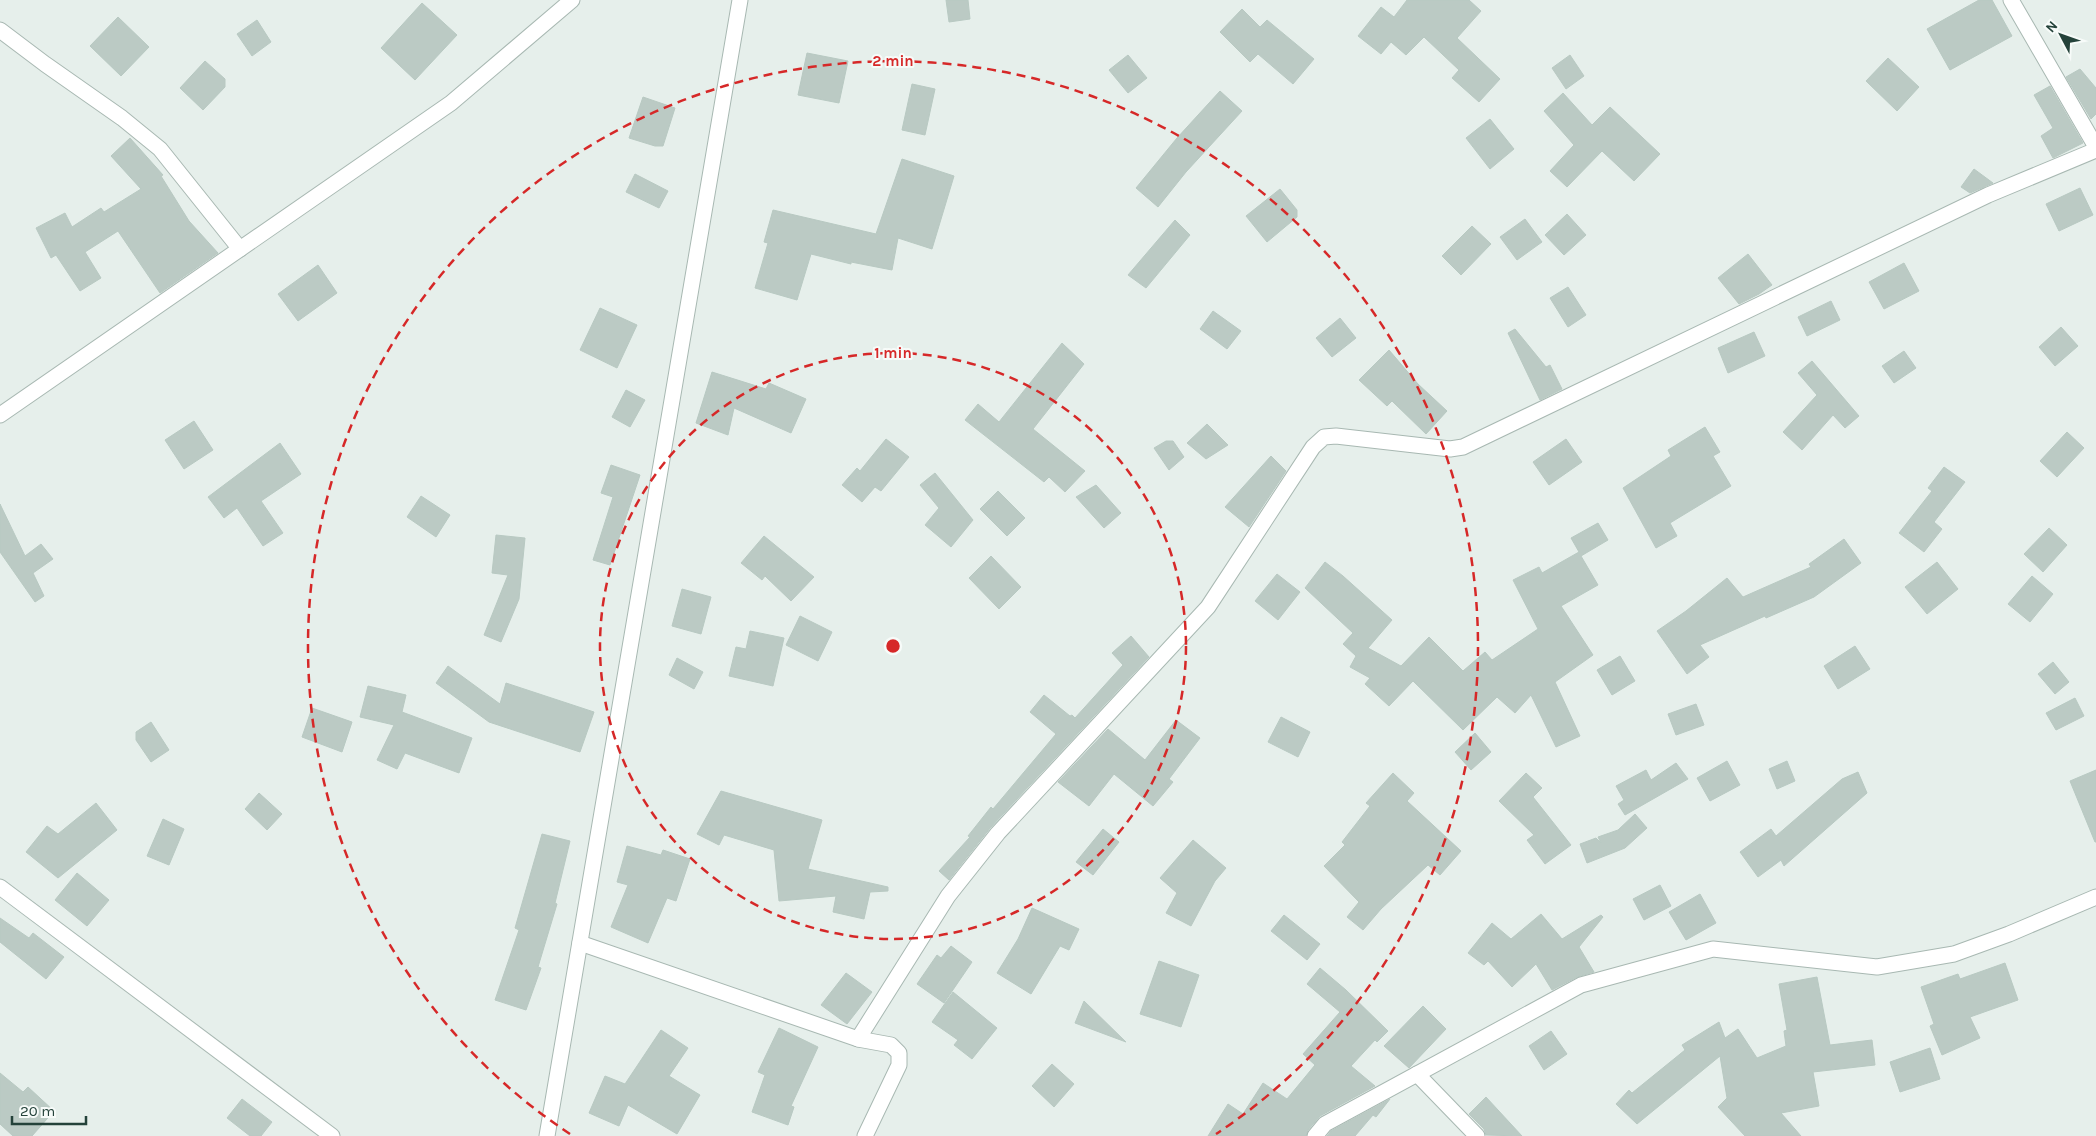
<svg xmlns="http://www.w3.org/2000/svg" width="2096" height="1136" font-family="Karla,sans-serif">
<rect width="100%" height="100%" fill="#e6efeb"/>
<g fill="#bbcac4" stroke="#b8c9c2">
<polygon points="946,0 968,0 970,19 949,22"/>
<polygon points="1407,0 1469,0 1481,11 1457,38 1500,79 1479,102 1452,78 1459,70 1424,37 1406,55 1391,42 1381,54 1358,36 1381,7 1394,17"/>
<polygon points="1979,0 1992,0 2012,36 1950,70 1927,29"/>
<polygon points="422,3 457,35 415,80 381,48"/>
<polygon points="1242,9 1260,27 1267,20 1314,59 1293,84 1258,54 1250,62 1220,32"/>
<polygon points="118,17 149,47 121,76 90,46"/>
<polygon points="257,20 271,42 252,56 237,34"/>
<polygon points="807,53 848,61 839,103 798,95"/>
<polygon points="1128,55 1147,78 1128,93 1109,70"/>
<polygon points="1570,55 1584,76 1566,89 1552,68"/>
<polygon points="1888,58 1919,87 1897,111 1866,81"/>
<polygon points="205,61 225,79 225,87 203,110 180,88"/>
<polygon points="2080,69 2096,88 2096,114 2091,119 2066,77"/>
<polygon points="912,84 935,89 925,135 902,130"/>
<polygon points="2050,86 2083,143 2053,158 2041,136 2053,128 2034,95"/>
<polygon points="1220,91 1242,111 1186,172 1158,207 1136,188 1177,138"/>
<polygon points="1563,93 1592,125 1610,107 1660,154 1634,181 1602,151 1567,187 1550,171 1574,145 1544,111"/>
<polygon points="643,97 675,108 663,146 655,146 629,138"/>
<polygon points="1490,119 1514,149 1490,169 1466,138"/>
<polygon points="130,138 163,175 161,176 189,221 218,253 160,293 118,231 85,252 101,278 80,291 56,255 51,258 36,228 65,213 72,227 101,208 104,212 141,189 111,156"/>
<polygon points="902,159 954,176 932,249 898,238 892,270 851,262 851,264 811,254 797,300 755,288 768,243 764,242 773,210 876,234"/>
<polygon points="1974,169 1993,183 1970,193 1961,187"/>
<polygon points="635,174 668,191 659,208 626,192"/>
<polygon points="2080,188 2093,215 2059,231 2046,204"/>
<polygon points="1280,189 1297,210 1297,217 1267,242 1246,216"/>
<polygon points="1567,214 1586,235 1564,255 1545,235"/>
<polygon points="1525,219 1542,242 1517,260 1500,237"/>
<polygon points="1175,220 1190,235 1146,288 1128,275"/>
<polygon points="1472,226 1491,244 1461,275 1442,256"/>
<polygon points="1748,254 1772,285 1759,294 1739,304 1718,278"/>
<polygon points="1904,263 1919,291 1884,309 1869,282"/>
<polygon points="318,265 337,293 298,321 278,294"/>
<polygon points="1568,287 1586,315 1568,327 1550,298"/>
<polygon points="1831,301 1840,320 1807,336 1798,317"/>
<polygon points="600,308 637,325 617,368 580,350"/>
<polygon points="1213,311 1241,331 1227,349 1200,329"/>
<polygon points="1340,318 1356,338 1332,357 1316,338"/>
<polygon points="2061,327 2078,346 2055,366 2039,347"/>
<polygon points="1515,329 1546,367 1550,365 1562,389 1540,400 1508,333"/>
<polygon points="1754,332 1765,356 1728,373 1718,348"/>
<polygon points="1062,343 1084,364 1033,429 1085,471 1065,492 1049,477 1044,482 965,420 978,404 999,422"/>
<polygon points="1389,350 1418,384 1447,411 1426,434 1392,401 1387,406 1359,380"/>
<polygon points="1904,351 1916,368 1894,383 1882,366"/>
<polygon points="1812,361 1859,416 1845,428 1833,415 1802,450 1783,432 1817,395 1798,373"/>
<polygon points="712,372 766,389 769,383 806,399 791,433 734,408 728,435 696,423"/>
<polygon points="626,390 645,400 630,427 612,417"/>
<polygon points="194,421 213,450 184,469 165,440"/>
<polygon points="1207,424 1228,445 1206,459 1187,443"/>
<polygon points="1705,427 1720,452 1713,456 1731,486 1670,523 1677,536 1656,548 1623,488 1671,456 1668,450"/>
<polygon points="2067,432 2084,448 2057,477 2040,461"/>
<polygon points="886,439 909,457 881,491 875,487 862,502 842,485 857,468 860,471"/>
<polygon points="1566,439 1582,462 1549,485 1533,462"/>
<polygon points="1166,441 1173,441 1184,457 1169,470 1154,448"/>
<polygon points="280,443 301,474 261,501 283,533 263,546 237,508 224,518 208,497"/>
<polygon points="1271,456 1286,471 1249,527 1225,507"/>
<polygon points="611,465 640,475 610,565 593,560 613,497 601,493"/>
<polygon points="1944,467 1965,482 1934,522 1942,529 1924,552 1899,533 1932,491 1928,488"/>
<polygon points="935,473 973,520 951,547 925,525 939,508 920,485"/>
<polygon points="1096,485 1121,513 1104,528 1076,497"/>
<polygon points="998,491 1025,518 1007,536 980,509"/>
<polygon points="421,496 450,515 436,537 407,517"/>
<polygon points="0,504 25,556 41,544 53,559 33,573 44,596 35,602 0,552"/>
<polygon points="1598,523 1608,540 1581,556 1598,585 1561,606 1593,655 1555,682 1580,736 1556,747 1531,695 1515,713 1497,697 1463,730 1413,681 1389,706 1365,684 1370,678 1350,667 1356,656 1343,644 1353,633 1305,588 1325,562 1343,576 1392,620 1368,648 1401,666 1429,637 1463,671 1485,652 1492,660 1538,629 1513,580 1539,567 1542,573 1579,552 1571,538"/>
<polygon points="2049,528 2067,545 2043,572 2024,554"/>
<polygon points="496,535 525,538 519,599 501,642 484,635 508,575 492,573"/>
<polygon points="764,536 814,577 791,601 765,576 762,580 741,563"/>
<polygon points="1844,539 1861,563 1814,597 1766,618 1765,616 1700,645 1709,657 1687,674 1657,631 1686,611 1727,578 1743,597 1811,567 1809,564"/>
<polygon points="991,556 1021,587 999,609 969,578"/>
<polygon points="1937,562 1958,589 1927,614 1905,587"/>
<polygon points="1277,574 1300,592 1278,620 1255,601"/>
<polygon points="2032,576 2053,594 2030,622 2008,604"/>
<polygon points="682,589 711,597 701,634 672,626"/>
<polygon points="800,616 832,632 818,661 786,645"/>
<polygon points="750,631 784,638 773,686 729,676 736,647 746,649"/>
<polygon points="1131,636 1149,657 991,827 949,880 939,871 970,837 968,836 991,807 993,809 1056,734 1030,712 1044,695 1070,716 1072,715 1075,718 1123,665 1112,653"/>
<polygon points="1855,646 1870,669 1838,689 1824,666"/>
<polygon points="1620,656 1635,681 1612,695 1597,670"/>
<polygon points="677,658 703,672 694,689 669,675"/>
<polygon points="2053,662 2069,682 2055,694 2038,674"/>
<polygon points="448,666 500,704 506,683 594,712 580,752 489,722 436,683"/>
<polygon points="368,686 406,695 402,712 472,738 459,773 405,753 397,769 377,760 394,725 360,717"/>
<polygon points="2075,698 2084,716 2056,730 2046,713"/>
<polygon points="1696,704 1704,725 1676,735 1668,714"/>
<polygon points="312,708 352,722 342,752 302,737"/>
<polygon points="1281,717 1310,732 1298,757 1268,742"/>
<polygon points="1176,720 1200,738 1169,779 1173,782 1153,806 1114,774 1089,806 1058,782 1108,729 1145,760"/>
<polygon points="151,722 169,750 151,762 136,740 136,732"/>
<polygon points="1475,733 1491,752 1471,770 1455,752"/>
<polygon points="1727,761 1740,785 1710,801 1697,778"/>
<polygon points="1787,761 1795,781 1777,789 1769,769"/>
<polygon points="1676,763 1688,779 1625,815 1618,804 1624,800 1616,786 1646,770 1651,780"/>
<polygon points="2096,770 2096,842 2095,842 2070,781"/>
<polygon points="1858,772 1867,793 1784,866 1781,860 1758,877 1740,852 1771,829 1776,836 1842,779"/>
<polygon points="1393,773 1414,793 1407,801 1461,851 1440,875 1428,865 1381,909 1363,930 1347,917 1359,902 1324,866 1345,845 1342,842 1370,806 1366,803"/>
<polygon points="1526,773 1542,788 1533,797 1571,845 1545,864 1527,840 1534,835 1499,801"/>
<polygon points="721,791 822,820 808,869 888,887 888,891 870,892 864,919 833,912 836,896 779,901 774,850 724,835 719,845 697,834"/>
<polygon points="259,793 282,814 267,830 245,809"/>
<polygon points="96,803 117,830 58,878 26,852 47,826 58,834"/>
<polygon points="1635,814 1647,828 1625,848 1587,863 1580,844 1596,838 1601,843 1598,837 1618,830"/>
<polygon points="163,819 184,829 169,865 147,856"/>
<polygon points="1103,829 1119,842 1093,875 1076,862"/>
<polygon points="542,834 570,841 555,903 557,904 538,967 541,968 526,1010 495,1000 519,930 515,928"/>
<polygon points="1193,840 1226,868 1215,881 1191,926 1166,913 1177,893 1160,878"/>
<polygon points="627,846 661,855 663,850 690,859 676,901 667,898 648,943 611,927 628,885 617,882"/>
<polygon points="77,873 109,900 87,926 55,900"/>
<polygon points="1660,885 1671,906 1644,920 1633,899"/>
<polygon points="1700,894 1716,923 1686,940 1669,912"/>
<polygon points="1032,908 1079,929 1069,950 1060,946 1031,994 997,973 1018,939"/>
<polygon points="1541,914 1562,939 1601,915 1603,917 1579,947 1594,972 1577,977 1552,990 1536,964 1512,987 1488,961 1484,965 1468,953 1492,923 1511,939"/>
<polygon points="1284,915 1320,944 1307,960 1271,931"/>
<polygon points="0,918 29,938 33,933 64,957 46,979 0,942"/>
<polygon points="951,946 972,962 944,1003 917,984 937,955 941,958"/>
<polygon points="1159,961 1199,975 1181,1027 1140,1014"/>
<polygon points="2005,963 2018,1000 1970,1017 1980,1038 1942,1055 1930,1026 1934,1024 1921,987 1958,974 1960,979"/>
<polygon points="1320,968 1346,990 1388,1031 1377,1042 1375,1040 1351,1066 1375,1086 1320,1116 1308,1130 1306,1136 1208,1136 1228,1104 1243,1114 1263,1083 1287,1099 1315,1065 1303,1054 1340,1012 1307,984"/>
<polygon points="846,973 872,992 847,1024 821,1005"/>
<polygon points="1817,977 1830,1045 1872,1040 1875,1065 1813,1072 1819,1106 1781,1113 1801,1136 1745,1136 1718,1107 1727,1098 1720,1056 1637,1124 1616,1104 1629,1090 1632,1093 1685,1050 1682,1045 1719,1022 1725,1038 1738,1029 1757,1058 1786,1046 1784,1031 1787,1030 1779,984"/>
<polygon points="953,992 997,1028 972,1059 954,1045 958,1040 932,1022"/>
<polygon points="1084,1001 1126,1042 1075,1023"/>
<polygon points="1423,1006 1446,1029 1409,1068 1384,1046"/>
<polygon points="779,1028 818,1047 791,1106 794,1107 788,1125 752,1112 765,1075 758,1072"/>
<polygon points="661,1030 688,1048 669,1076 700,1095 677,1134 628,1105 619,1126 589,1113 605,1076 625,1084"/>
<polygon points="1551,1031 1567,1054 1544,1070 1529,1046"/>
<polygon points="1930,1048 1940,1079 1900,1092 1890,1062"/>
<polygon points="1052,1064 1074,1084 1054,1107 1032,1086"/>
<polygon points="0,1073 23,1092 28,1087 54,1111 32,1136 13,1136 0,1124"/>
<polygon points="1486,1097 1522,1136 1486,1135 1484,1129 1469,1114"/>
<polygon points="242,1099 272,1122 261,1136 250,1136 227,1118"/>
<polygon points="1390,1099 1376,1117 1373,1115 1355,1136 1327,1136 1331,1131"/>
</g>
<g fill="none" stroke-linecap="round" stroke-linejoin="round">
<g stroke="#a8b8b2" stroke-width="17">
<g id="minor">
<polyline points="2011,0 2096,147"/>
<polyline points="0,30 45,64 122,118 160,149 240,249"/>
<polyline points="0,415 451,103 572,0"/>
<polyline points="0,887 332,1136"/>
<polyline points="580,943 858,1039"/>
<polyline points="1417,1074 1477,1136"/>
<polyline points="547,1136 740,0"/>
<polyline points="865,1136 899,1065 899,1053 891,1045 858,1039 948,896 998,833 1208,607 1313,447 1324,437 1336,436 1450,449 1463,447 1988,195 2096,150"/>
<polyline points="1315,1136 1325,1124 1581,985 1713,949 1877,967 1954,954 2009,934 2096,897"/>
</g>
</g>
<use href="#minor" stroke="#fff" stroke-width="15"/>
</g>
<g fill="none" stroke="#d62828" stroke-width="2.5" stroke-dasharray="9 6">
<circle cx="893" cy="646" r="293"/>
<path d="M570 1134A585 585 0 1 1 1216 1134"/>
</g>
<circle cx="893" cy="646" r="8" fill="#d62828" stroke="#f7fbf9" stroke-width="2.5"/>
<g font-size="15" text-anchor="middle" font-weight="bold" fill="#d62828" stroke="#f7fbf9" stroke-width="4" stroke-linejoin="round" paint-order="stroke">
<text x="893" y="66">2 min</text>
<text x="893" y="358">1 min</text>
</g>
<g transform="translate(2061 35) rotate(311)" stroke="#f7fbf9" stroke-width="4" paint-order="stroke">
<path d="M0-4L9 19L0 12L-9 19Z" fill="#24423a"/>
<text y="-8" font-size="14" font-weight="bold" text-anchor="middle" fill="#24423a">N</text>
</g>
<path d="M12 1116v8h74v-8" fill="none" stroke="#24423a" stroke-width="2.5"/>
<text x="20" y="1116" font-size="15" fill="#24423a" stroke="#f7fbf9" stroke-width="4" paint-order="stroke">20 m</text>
</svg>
